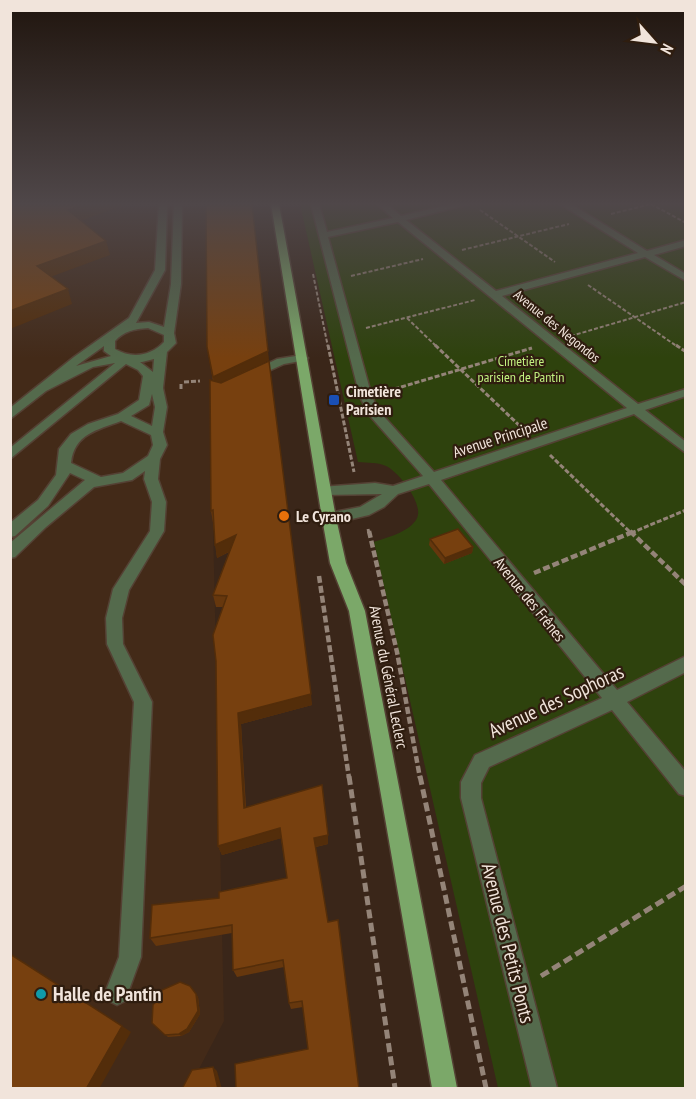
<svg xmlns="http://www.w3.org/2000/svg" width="696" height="1099" font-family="'PT Sans Narrow',sans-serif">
<rect width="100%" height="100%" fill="#3a2619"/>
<polygon fill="#432a18" points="10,204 207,204 211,367 222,381 213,417 213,523 224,1021 189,1088 11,1088"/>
<path fill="#2e420d" d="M300 204H685V1088H498L374 542C388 537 407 533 416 520 426 506 399 472 386 466 377 462 368 463 358 462Z"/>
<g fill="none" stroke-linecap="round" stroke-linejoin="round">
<g stroke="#544134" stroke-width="3">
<g id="lane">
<path d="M159 204H167L165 270 136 323 149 322 164 327 171 284 174 204H182L181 284 174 333 176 343 167 352 163 388 167 407 163 432 167 445 160 459 158 479 166 502 164 531 129 590 122 618 123 644 152 702 141 957 125 1001 117 1005 109 1001 105 993 119 957 134 702 107 644 106 618 113 589 150 531 152 502 144 479 145 471 132 480 94 487 46 527 15 557 10 558V543L85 480 70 473 48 506 15 536 10 537V523L38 500 56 475 59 449 71 434 88 424 118 414 139 400 143 376 138 370 126 364 10 459V448L115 363 93 367 46 391 10 419V408L74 357 129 318 155 270ZM148 328 164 335V342C151 356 132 359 115 349V341C124 331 134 329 148 328ZM104 346V351L111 356 76 366ZM154 359 153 372 140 362H142ZM152 394 155 407 152 426 131 416 149 405ZM121 421 151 435 153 445 148 456 123 473 101 477 71 463C74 434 97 430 121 421Z"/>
<path d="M311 204H319L327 232 393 218 377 204H387L401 216 452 204H469L406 220 496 291 638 253 560 204H571L647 251 686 240V246L654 255 686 274V281L645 257 502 296 638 404 686 389V396L645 410 686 442V453L634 414 441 480 617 690 686 656V672L627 702 686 772V796L679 794 612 710 489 767 481 783V798L557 1088H532L461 798V782L475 755 602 698 429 484 398 494 384 507 369 515 339 522H324L322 518 324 514 360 507 382 494 325 495 318 490 320 487 375 483 393 486 423 476 370 416 360 397ZM398 222 627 408 434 472 379 411 372 397 328 237Z"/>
<polygon points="302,355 308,358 306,360 284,364 253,378 247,374 277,359"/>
</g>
</g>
<g stroke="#544134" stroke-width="3">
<polygon id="primary" points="271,204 279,204 336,518 346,563 365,611 457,1088 432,1088 349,611 330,563 322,518"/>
</g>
<g stroke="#948478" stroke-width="2" stroke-dasharray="4 2" stroke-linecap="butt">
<polyline points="651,204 686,223"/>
<polyline points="480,210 555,262"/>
<polyline points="611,214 651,204"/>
<polyline points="462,250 569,224"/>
<polyline points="313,274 328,347"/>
<polyline points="351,276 423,259"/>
<polyline points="588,285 678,347"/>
<polyline points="407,318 437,347"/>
<polyline points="366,328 475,300"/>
<polyline points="571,336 686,302"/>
</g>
<g stroke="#948478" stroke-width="3" stroke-dasharray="5 2" stroke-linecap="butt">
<polyline points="328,345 354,472"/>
<polyline points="435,345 523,429"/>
<polyline points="676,345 686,352"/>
<polyline points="184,382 200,381"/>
<polyline points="181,384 181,389"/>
<polyline points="381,393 532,348"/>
<polyline points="550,455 631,533"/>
<polyline points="368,529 369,533"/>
<polyline points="631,533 686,510"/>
</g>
<g stroke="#948478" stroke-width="4.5" stroke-dasharray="7 3" stroke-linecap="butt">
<polyline points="369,531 397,652 420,778"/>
<polyline points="630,531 686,585"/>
<polyline points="534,573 635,531"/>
<polyline points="319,576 349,778"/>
</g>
<g stroke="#948478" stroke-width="5" stroke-dasharray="9 4.5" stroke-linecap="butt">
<polyline points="349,776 395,1088"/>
<polyline points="420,776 486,1088"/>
<polyline points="541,976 686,886"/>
</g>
<use href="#lane" fill="#546a4c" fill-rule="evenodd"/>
<use href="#primary" fill="#7ba869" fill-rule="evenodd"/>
</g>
<g fill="#66370d">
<polygon points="207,347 269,360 246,371 312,705 241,724 246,807 328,835 328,844 316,847 308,1049 303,1007 291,1009 289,1003 284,967 237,977 233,970 232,933 156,946 150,938 219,898 287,878 281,838 222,855 218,846 223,607 216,607 213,595 229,552 217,558 213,523 211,511 213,381"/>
<polygon points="430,539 473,547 472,553 444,564 429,545"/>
<polygon points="190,986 198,997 200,1014 189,1032 181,1036 168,1037 152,1023"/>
</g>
<g fill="#532d0a">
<polygon points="84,204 127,204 72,224 68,210"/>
<polygon points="106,241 110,255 42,280 37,266"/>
<polygon points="68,289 72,304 10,329 10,311"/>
<polygon points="268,351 269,360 214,386 213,377"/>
<polygon points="236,535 238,547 217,558 215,545"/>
<polygon points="473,547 472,553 444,564 445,558"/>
<polygon points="311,694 312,705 241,724 246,817 244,808 238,713"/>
<polygon points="280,828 282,838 222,855 218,846"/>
<polygon points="328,835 328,844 315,847 314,838"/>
<polygon points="196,994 198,997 200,1014 189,1032 181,1036 179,1034"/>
<polygon points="122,1026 131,1032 99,1089 86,1089"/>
<polygon points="213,1067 217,1071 222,1089 218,1089"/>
</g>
<g fill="#77400f" stroke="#532d0a" stroke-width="1.5">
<polygon points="10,204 84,204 68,210 106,241 37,266 68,289 10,311"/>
<polygon points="206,204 252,204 268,351 213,377 207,347"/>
<polygon points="269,361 311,694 238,713 244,808 322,785 328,835 314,838 328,922 338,920 359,1089 236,1089 235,1064 308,1049 302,1001 289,1003 283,960 233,970 232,925 150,938 152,905 219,898 219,892 287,878 280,828 218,846 216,661 213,635 227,596 213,595 236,535 215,545 213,510 211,511 210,380 221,383"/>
<polygon points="458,529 473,547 445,558 430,539"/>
<polygon points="10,954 122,1026 86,1089 10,1089"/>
<polygon points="180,982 190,986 196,994 198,1011 187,1029 179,1034 165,1035 152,1023 153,1005 162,990"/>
<polygon points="213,1067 218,1089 182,1089 192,1070"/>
</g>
<linearGradient id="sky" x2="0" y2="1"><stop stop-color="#20150e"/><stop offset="0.57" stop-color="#4f4749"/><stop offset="1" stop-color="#4f4749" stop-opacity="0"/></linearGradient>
<rect width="696" height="358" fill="url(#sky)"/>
<rect fill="#1a4fb4" stroke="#2f1d0f" stroke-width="2" x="328" y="394" width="12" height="12" rx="3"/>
<circle fill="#e8710a" stroke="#2f1d0f" stroke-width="2" cx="284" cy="516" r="6"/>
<circle fill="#0f9aa8" stroke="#2f1d0f" stroke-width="2" cx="41" cy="994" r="6"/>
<g text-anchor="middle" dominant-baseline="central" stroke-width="4.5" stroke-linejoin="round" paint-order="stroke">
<g font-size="14" fill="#f1e4db" stroke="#2f1d0f">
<text transform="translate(557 326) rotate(39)">Avenue des Negondos</text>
</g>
<g font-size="14" fill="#c1f180" stroke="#2f1d0f">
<text x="521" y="361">Cimetière<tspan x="521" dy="16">parisien de Pantin</tspan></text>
</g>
<g font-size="16" font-weight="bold" fill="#f1e4db" stroke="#2f1d0f" text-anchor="start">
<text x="346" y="391">Cimetière<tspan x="346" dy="18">Parisien</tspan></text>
<text x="296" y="516">Le Cyrano</text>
</g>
<g font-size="16" fill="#f1e4db" stroke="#2f1d0f">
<text transform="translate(500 437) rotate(-18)">Avenue Principale</text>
<text transform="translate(530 599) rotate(51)">Avenue des Frênes</text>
<text transform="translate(389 677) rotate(79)">Avenue du Général Leclerc</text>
</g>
<g font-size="20" fill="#f1e4db" stroke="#2f1d0f">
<text transform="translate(556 701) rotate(-25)">Avenue des Sophoras</text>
<text transform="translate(508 943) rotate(76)">Avenue des Petits Ponts</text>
</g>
<g font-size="20" font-weight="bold" fill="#f1e4db" stroke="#2f1d0f" text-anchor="start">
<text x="53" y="994">Halle de Pantin</text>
</g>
</g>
<rect width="696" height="1099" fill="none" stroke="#f1e4db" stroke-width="24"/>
<g transform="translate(654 42) rotate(118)" stroke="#2f1d0f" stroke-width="4.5" paint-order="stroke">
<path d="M0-4.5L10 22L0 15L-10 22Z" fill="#f1e4db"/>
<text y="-9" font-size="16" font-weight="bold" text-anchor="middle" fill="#f1e4db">N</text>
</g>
</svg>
